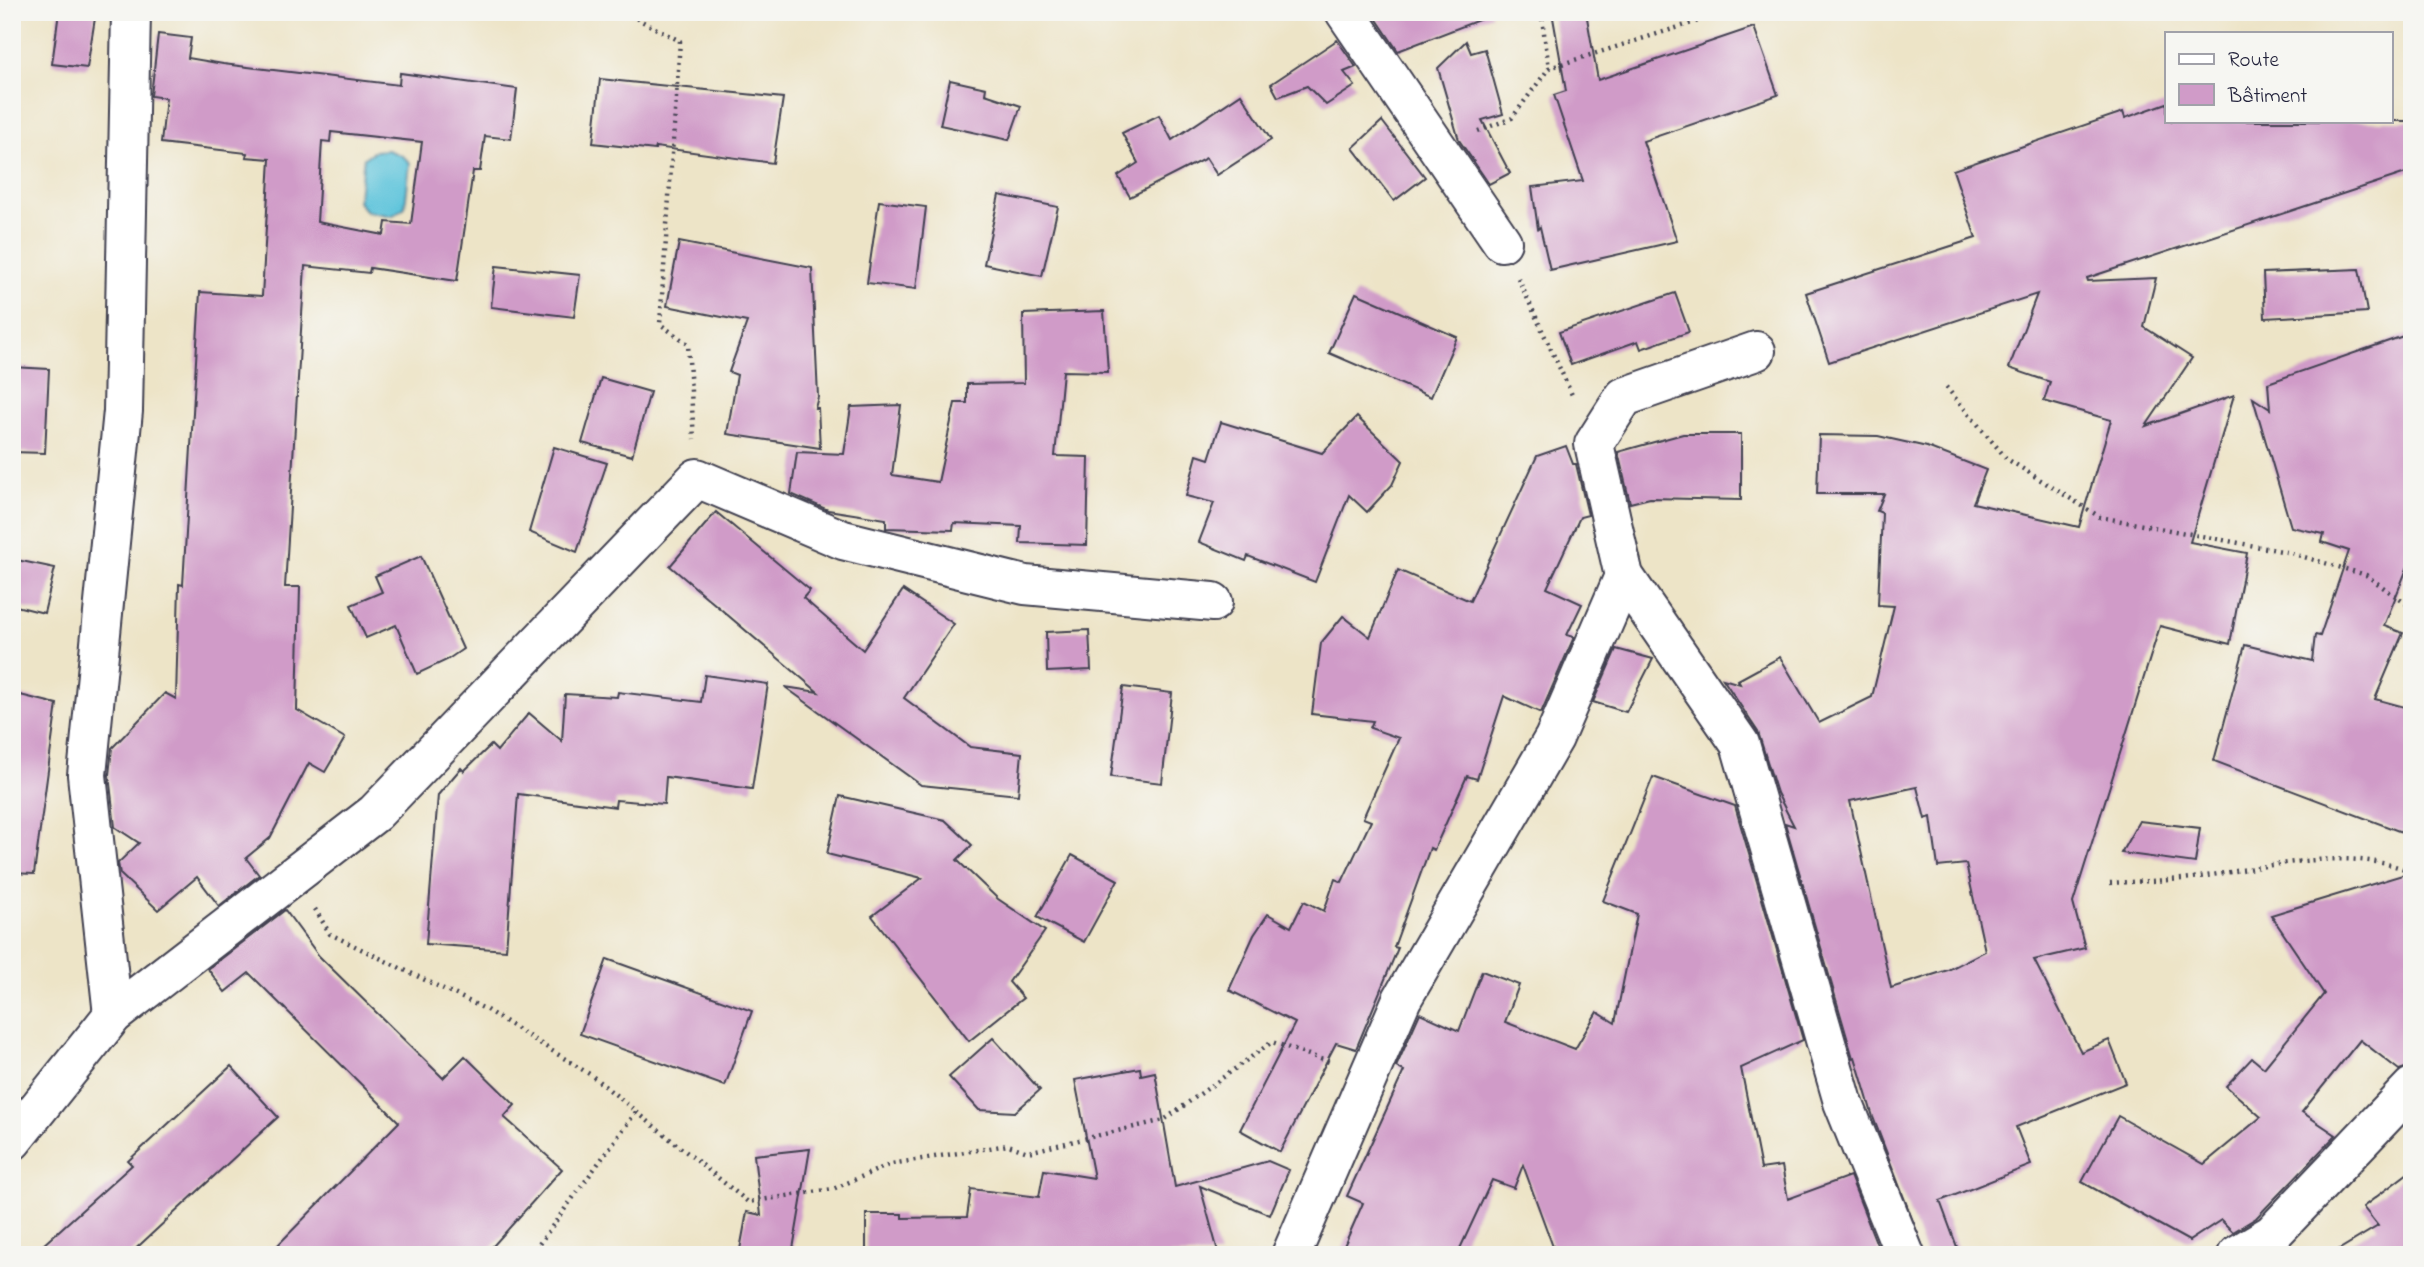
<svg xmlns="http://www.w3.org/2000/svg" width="2424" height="1267" font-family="'Indie Flower',sans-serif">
<rect width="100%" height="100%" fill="#f6f6f2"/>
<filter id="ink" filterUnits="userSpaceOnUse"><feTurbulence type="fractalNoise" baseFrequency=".0143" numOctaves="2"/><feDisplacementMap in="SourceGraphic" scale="14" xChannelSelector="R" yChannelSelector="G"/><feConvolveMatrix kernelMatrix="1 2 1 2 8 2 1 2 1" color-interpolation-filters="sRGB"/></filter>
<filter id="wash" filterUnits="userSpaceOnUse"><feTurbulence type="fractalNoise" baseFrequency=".00686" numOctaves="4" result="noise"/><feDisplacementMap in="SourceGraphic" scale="28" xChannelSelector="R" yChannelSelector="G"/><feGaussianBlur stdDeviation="1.57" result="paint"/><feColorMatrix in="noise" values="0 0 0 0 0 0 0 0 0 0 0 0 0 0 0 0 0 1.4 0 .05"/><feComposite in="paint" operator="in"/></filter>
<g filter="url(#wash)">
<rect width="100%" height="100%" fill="#ede4c7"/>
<polygon fill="#5ec4db" stroke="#40738b" stroke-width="2" points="388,150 403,156 410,163 405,207 392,216 366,211 358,202 364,158 374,151"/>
<g id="blocks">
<g fill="#d09bc8" fill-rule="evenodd">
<polygon points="59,12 96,12 87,68 52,64"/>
<polygon points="1379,12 1491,12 1492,15 1398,51 1374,15"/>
<polygon points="1552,12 1586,12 1598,80 1754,27 1778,95 1643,141 1677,241 1550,270 1540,227 1538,229 1532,187 1583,181 1554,95 1566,91"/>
<path d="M158 34 191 38 188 58 223 64 399 85 400 73 517 89 511 139 485 136 480 171H473L457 281 370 268 369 273 305 266 285 587H300L297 710 345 738 325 772 309 763 270 838 246 858 259 875 219 906 197 877 158 910 120 874 118 863 139 843 115 827 109 775 112 748 165 693 176 699 179 584 183 585 200 292 262 296 270 159 246 157 247 153 161 143 166 98 151 96ZM331 132 422 142 411 224 386 222 384 235 317 222 322 141 330 142Z"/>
<polygon points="1337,40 1356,67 1344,72 1355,86 1326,105 1307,86 1278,97 1271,84"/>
<polygon points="1466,41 1471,53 1485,49 1503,114 1482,120 1510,173 1489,184 1459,140 1438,68"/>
<polygon points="600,79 783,98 773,163 656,147 655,150 593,143"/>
<polygon points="950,80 986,88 985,94 1021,106 1009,140 940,125"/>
<polygon points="1241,94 1271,140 1217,175 1206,158 1130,197 1118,176 1138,163 1122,133 1159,115 1172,140"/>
<path d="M2167 103V121H2412V171L2087 278 2088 281 2156 278 2144 327 2192 358 2146 426 2234 395 2190 542 2247 553 2230 644 2160 626 2073 903 2085 948 2034 960 2081 1052 2109 1040 2126 1083 2016 1127 2031 1165 1940 1201 1960 1255H1926L1873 1117 1855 1057 1853 1058 1785 823 1794 826 1777 793 1758 732 1723 679 1740 684 1738 680 1780 657 1819 723 1872 697 1894 606 1878 605 1882 513 1877 511 1884 494H1817L1819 435 1878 436 1927 447 1986 470 1973 503 2079 527 2111 420 2044 401 2050 382 2009 368 2037 294 1829 362 1806 293 1976 238 1953 170 2123 112 2125 118ZM1917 787 1925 819 1931 817 1938 867 1966 864 1985 951 1948 970 1891 988 1850 801Z"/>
<polygon points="1382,121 1425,177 1394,201 1353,148"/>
<polygon points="999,195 1058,207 1042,276 984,264"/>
<polygon points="879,201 926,207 916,289 867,283"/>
<polygon points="679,242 812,268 818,397 815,408 818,408 820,448 727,434 737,375 729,372 747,322 667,306"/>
<polygon points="496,266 580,275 574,317 491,307"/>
<polygon points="2359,269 2367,312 2265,318 2263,273"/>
<polygon points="1356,293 1457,337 1431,397 1329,353"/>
<polygon points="1675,293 1689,332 1641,349 1638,341 1571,365 1559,332"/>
<polygon points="1104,311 1108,372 1063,371 1055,456 1089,457 1087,545 1020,543 1021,526 954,523 953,530 886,528 886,519 828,510 791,494 797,452 844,454 851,407 901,405 892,475 938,482 955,403 967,403 967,384 1024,383 1023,314"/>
<polygon points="2412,333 2412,556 2384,626 2403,633 2375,699 2412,709 2412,836 2214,761 2245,645 2312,661 2315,635 2320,636 2349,551 2322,542 2324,534 2291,527 2253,398 2270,409 2268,383"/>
<polygon points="12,367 49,369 45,453 12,452"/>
<polygon points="601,378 650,392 632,456 582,443"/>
<polygon points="1357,417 1403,461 1392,485 1367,512 1349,495 1315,582 1248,556 1246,561 1199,542 1214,503 1186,496 1197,455 1209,459 1221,422 1322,453"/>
<polygon points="1683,434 1741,434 1741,500 1650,498 1630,503 1618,452"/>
<polygon points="1566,446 1573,464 1576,464 1588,515 1580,517 1547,588 1582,604 1567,635 1574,637 1541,713 1504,696 1477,779 1467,776 1434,850 1430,848 1394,947 1398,948 1356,1049 1336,1043 1280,1152 1240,1130 1295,1023 1229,990 1254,935 1268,914 1291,927 1304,901 1324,911 1335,879 1342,882 1371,821 1363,818 1399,738 1370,728 1373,721 1312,714 1321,643 1343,616 1370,637 1398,570 1470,601 1537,456"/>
<polygon points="554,447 607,463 577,552 529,532"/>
<polygon points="716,512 810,590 803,598 863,650 903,590 954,624 904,698 970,747 1022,753 1018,795 921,785 785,687 818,692 670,566"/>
<polygon points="421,556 463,649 447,660 417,674 396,625 366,638 351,605 382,592 375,576"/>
<polygon points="12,559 55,568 44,613 12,605"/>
<polygon points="1089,630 1091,670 1047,672 1046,632"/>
<polygon points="1616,649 1653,659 1626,712 1593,702"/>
<polygon points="705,675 768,684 752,789 666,777 664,804 616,800 615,807 518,794 506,950 426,944 438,795 461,768 464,771 491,745 497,751 529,713 562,741 565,694 617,697 618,692 701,702"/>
<polygon points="1123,687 1172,693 1162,783 1111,777"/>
<polygon points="12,693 57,704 34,874 12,873"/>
<polygon points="1653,777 1735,806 1803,1040 1741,1068 1761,1169 1782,1166 1788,1199 1850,1176 1881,1255 1556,1255 1523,1165 1514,1188 1492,1180 1457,1255 1340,1255 1363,1203 1347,1196 1404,1071 1396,1067 1420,1013 1459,1031 1482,971 1519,985 1505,1022 1575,1049 1597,1012 1615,1023 1637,914 1603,901"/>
<polygon points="840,796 945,820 972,845 957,860 998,899 1045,931 1009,982 1023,998 969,1041 872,916 922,878 827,854"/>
<polygon points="2139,821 2200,828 2195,863 2121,853"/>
<polygon points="1072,855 1118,880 1084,942 1037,917"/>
<polygon points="2412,872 2412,1066 2399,1070 2360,1040 2302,1112 2336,1135 2256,1218 2233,1232 2221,1220 2189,1241 2082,1182 2118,1116 2204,1164 2261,1117 2226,1086 2252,1058 2264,1068 2324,994 2271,915"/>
<polygon points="285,910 319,956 443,1078 465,1056 515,1105 504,1117 562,1169 485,1255 268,1255 399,1122 249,973 225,992 208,969"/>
<polygon points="607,959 752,1011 725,1086 580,1034"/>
<polygon points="993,1038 1040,1090 1015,1112 979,1110 949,1077"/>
<polygon points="231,1066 278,1117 129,1255 32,1255 132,1165 128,1161"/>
<polygon points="1140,1068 1141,1075 1155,1072 1175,1187 1268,1161 1289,1170 1270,1215 1200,1186 1219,1255 866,1255 866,1214 902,1214 902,1218 967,1217 971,1189 1039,1197 1044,1170 1094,1178 1075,1080"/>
<polygon points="810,1149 792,1255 739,1255 747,1212 761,1215 754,1155"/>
<polygon points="2412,1170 2412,1255 2330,1255 2378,1226 2363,1207"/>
</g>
</g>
</g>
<g filter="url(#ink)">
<use href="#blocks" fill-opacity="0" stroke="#403f50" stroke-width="2"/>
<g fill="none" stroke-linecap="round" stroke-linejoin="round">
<g stroke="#403f50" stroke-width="42">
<g id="minor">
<polyline points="1345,12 1502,242"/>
<polyline points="1756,351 1624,397 1594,444 1624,576 1740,744 1843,1102 1905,1255"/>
<polyline points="113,1015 87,775 123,411 131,12"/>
<polyline points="12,1141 113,1015 375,813 697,478 843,540 1025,585 1213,602"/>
<polyline points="1291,1255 1402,999 1554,738 1624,576"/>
<polyline points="2237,1255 2272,1234 2412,1087"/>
</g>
</g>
<g stroke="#403f50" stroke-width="4.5" stroke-dasharray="2 5" stroke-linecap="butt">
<polyline points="624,12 680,41 660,324 688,344 694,439"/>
<polyline points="1541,12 1549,68"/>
<polyline points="1478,131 1512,118 1549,68 1727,12"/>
<polyline points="1518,278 1573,397"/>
<polyline points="1946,387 2007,459 2100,517 2287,552 2366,575 2412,608"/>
<path d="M2110 883C2142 881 2175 881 2206 876 2270 866 2350 846 2412 872"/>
<polyline points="315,909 330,934 485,1009 591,1075 748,1202 833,1189 891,1164 1008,1145 1028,1152 1164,1120 1272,1042 1329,1062"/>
<polyline points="531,1255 636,1112"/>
</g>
<use href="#minor" stroke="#fff" stroke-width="38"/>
</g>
</g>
<rect width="2424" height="1267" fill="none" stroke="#f6f6f2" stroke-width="42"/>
<rect x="2165" y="32" width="228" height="91" fill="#f6f6f2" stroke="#a1a1a9" stroke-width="2"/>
<rect x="2179" y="54" width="35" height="10" fill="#ffffff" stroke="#a1a1a9" stroke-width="2"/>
<text x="2228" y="66" font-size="21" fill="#22223b">Route</text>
<rect x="2179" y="84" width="35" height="21" fill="#d09bc8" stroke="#a1a1a9" stroke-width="2"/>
<text x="2228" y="102" font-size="21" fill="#22223b">Bâtiment</text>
</svg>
